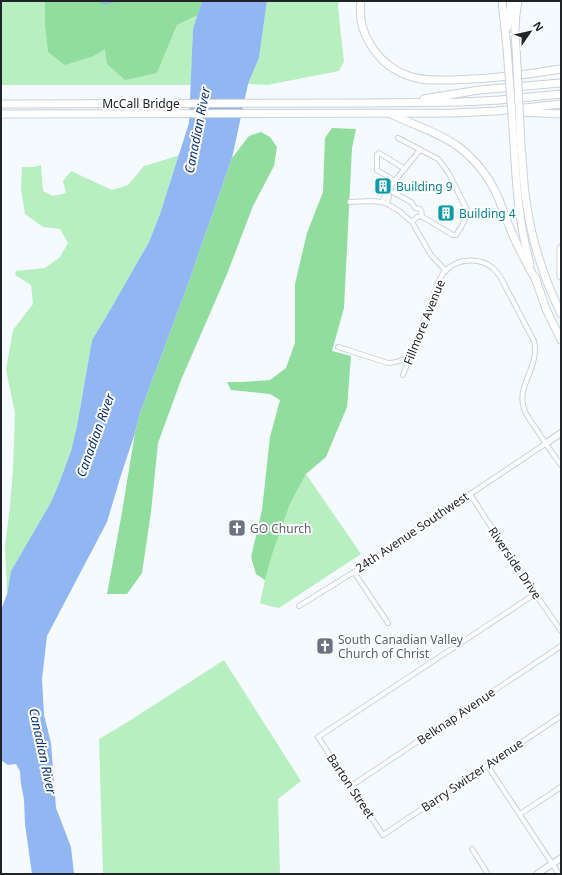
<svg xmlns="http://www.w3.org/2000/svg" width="562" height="875" font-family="'Noto Sans',sans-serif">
<rect width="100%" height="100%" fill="#f5faff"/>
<g fill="#b8efc0">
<polygon points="1,1 45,1 94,56 105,48 157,73 177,25 198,15 193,29 191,85 1,85"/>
<polygon points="267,1 339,1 338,7 344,62 339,71 267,85 248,84 259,58"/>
<polygon points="179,155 160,214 149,242 106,317 92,340 77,426 71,451 58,486 50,504 11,571 7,594 5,546 10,506 13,468 15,413 6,370 13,330 33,304 31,285 15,275 16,271 45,268 60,257 68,243 60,229 43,227 25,214 21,189 22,167 34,167 41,165 43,191 53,196 66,193 63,181 71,171 112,190 128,185 144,166 161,161"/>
<polygon points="306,474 361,554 279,608 269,606 260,603 265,580 272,555 290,504"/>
<polygon points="224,660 301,781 278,799 280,874 103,874 99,739 126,723"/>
</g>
<g fill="#90dd9d">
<polygon points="45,1 202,1 198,15 177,25 157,73 125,80 107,64 105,49 94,56 65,65 48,52 45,23"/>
<polygon points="332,128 356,129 352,148 344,308 332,351 351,356 347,407 326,457 306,474 290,504 272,555 265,580 256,574 251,557 262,510 270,437 280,400 270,394 231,390 227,382 242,382 270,380 286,368 295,343 295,284 307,233 323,192 325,138"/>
<polygon points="261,132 270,137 277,147 274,166 253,206 227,274 181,380 158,443 151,512 142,573 127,594 107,594 122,512 135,433 140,413 188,284 232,158 249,136"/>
</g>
<polygon fill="#91b6f1" points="202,1 267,1 259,58 248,84 232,158 188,284 140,413 135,433 121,475 107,522 47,636 42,679 44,715 51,743 56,808 71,847 74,874 32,874 25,824 24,799 21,784 20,771 16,764 8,765 1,760 1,610 7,594 11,571 50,504 58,486 71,451 77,426 92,340 106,317 149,242 160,214 189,123 193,29"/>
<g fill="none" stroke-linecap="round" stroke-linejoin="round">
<polyline stroke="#91b6f1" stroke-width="1.5" points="99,1 104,4 117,1"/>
<g stroke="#cad1da" stroke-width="6">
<g id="street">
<path d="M398 138 438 159 443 165 449 174 467 210C467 219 461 228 456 235H453L421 216 419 217H417L412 222"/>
<polyline points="395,181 377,170 377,155 379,153 405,169"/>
<path d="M389 190 411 202 415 208C420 208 423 211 421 216"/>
<polyline points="350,202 372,201 382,202 389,205 399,211 412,222 431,255 446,271"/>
<polyline points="382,202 386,194 388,193 393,183 420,150"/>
<polyline points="387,204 389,196 388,193"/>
<path d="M338 347 388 363C396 363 403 360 410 357"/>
<path d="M403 375 437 286C439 281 441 276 444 272 457 258 481 256 495 270 498 273 500 276 502 280L534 341C538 358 529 371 524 388 522 394 522 402 524 409 527 417 532 423 537 430 544 442 553 454 561 465"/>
<polyline points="470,494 519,570 561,631"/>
<polyline points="354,572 388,623"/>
<polyline points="535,594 318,737 383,835 561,716"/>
<polyline points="299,606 354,572 545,444"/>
<polyline points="487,765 559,874"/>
<polyline points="351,786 561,646"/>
<polyline points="520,814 561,787"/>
<polyline points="472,849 488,874"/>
</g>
</g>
<g stroke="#cad1da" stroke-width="8">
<g id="secondary">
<polyline points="545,444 561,433"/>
<polyline points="537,874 561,858"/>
</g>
</g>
<g stroke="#cad1da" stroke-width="9">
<g id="highway">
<path d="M361 1C359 15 362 30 369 42 379 60 395 73 416 78 428 81 440 80 452 80 489 79 525 75 561 69"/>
<polyline points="502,1 507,48"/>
<polyline points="508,27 511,1"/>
<path d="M516 47C514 31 515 16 518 1"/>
<polyline points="424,99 479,90 561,83"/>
<polyline points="1,104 368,103 462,102 499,100 561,94"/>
<polyline points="520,112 561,114"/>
<polyline points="1,114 454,113 496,111 561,104"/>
<path d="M393 115C414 125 437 132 456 145 474 158 489 177 498 197 504 212 509 228 516 242 522 255 529 268 536 280"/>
<path d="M514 143C516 184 519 224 530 264"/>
<path d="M521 146C523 164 523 182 526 200 531 240 544 278 561 314"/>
<polyline points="561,248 561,276"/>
<polyline points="535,277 546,309 561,340"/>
</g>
</g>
<use href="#street" stroke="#fff" stroke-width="4"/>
<use href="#secondary" stroke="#fff" stroke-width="5.5"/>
<use href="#highway" stroke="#fff" stroke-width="7"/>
<g stroke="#cad1da" stroke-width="9" stroke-linecap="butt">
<g id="highway-bridge">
<polyline points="516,47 521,146"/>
<polyline points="507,48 514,143"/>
</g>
</g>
<use href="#highway-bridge" stroke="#fff" stroke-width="7"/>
</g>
<defs>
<g id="building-square" transform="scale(0.9)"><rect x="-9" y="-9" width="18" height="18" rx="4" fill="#0f9aa8" stroke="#fff"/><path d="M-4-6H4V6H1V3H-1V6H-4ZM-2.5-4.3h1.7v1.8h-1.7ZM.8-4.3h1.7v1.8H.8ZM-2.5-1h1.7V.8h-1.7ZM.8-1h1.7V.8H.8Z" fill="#fff"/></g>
<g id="church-square" transform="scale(0.9)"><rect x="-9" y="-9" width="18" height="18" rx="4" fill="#6b7280" stroke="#fff"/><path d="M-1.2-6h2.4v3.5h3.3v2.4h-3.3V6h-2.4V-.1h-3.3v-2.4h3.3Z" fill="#fff"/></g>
</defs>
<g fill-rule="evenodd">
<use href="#building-square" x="383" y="186"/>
<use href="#building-square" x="446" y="213"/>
<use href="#church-square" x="237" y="528"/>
<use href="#church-square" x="325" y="646"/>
</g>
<g text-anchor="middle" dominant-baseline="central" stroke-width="4" stroke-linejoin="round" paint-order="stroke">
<g font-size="12" fill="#212427" stroke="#fff">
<text x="141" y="103">McCall Bridge</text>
<text transform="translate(424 322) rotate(-68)">Fillmore Avenue</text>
<text transform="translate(412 532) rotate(-34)">24th Avenue Southwest</text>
<text transform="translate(515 563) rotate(56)">Riverside Drive</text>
<text transform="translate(456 716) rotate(-34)">Belknap Avenue</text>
<text transform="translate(472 775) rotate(-34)">Barry Switzer Avenue</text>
<text transform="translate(351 786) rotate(56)">Barton Street</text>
</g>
<g font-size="12" fill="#0d838f" stroke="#fff" text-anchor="start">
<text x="396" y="186">Building 9</text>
<text x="459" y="213">Building 4</text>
</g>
<g font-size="12" fill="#5b616d" stroke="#fff" text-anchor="start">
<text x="250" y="528">GO Church</text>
<text x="338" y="639">South Canadian Valley<tspan x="338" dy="14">Church of Christ</tspan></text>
</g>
<g font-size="13" font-style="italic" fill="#0d3474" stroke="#fff">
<text transform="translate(197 130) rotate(-79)">Canadian River</text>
<text transform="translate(95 435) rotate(-70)">Canadian River</text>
<text transform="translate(43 751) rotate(78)">Canadian River</text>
</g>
</g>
<rect width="562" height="875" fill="none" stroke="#212427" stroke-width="4"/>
<g transform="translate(530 32) rotate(56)" stroke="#ffffff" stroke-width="3" paint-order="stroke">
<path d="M0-3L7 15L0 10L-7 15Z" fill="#212427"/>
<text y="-6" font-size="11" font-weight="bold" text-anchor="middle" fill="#212427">N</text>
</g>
</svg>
